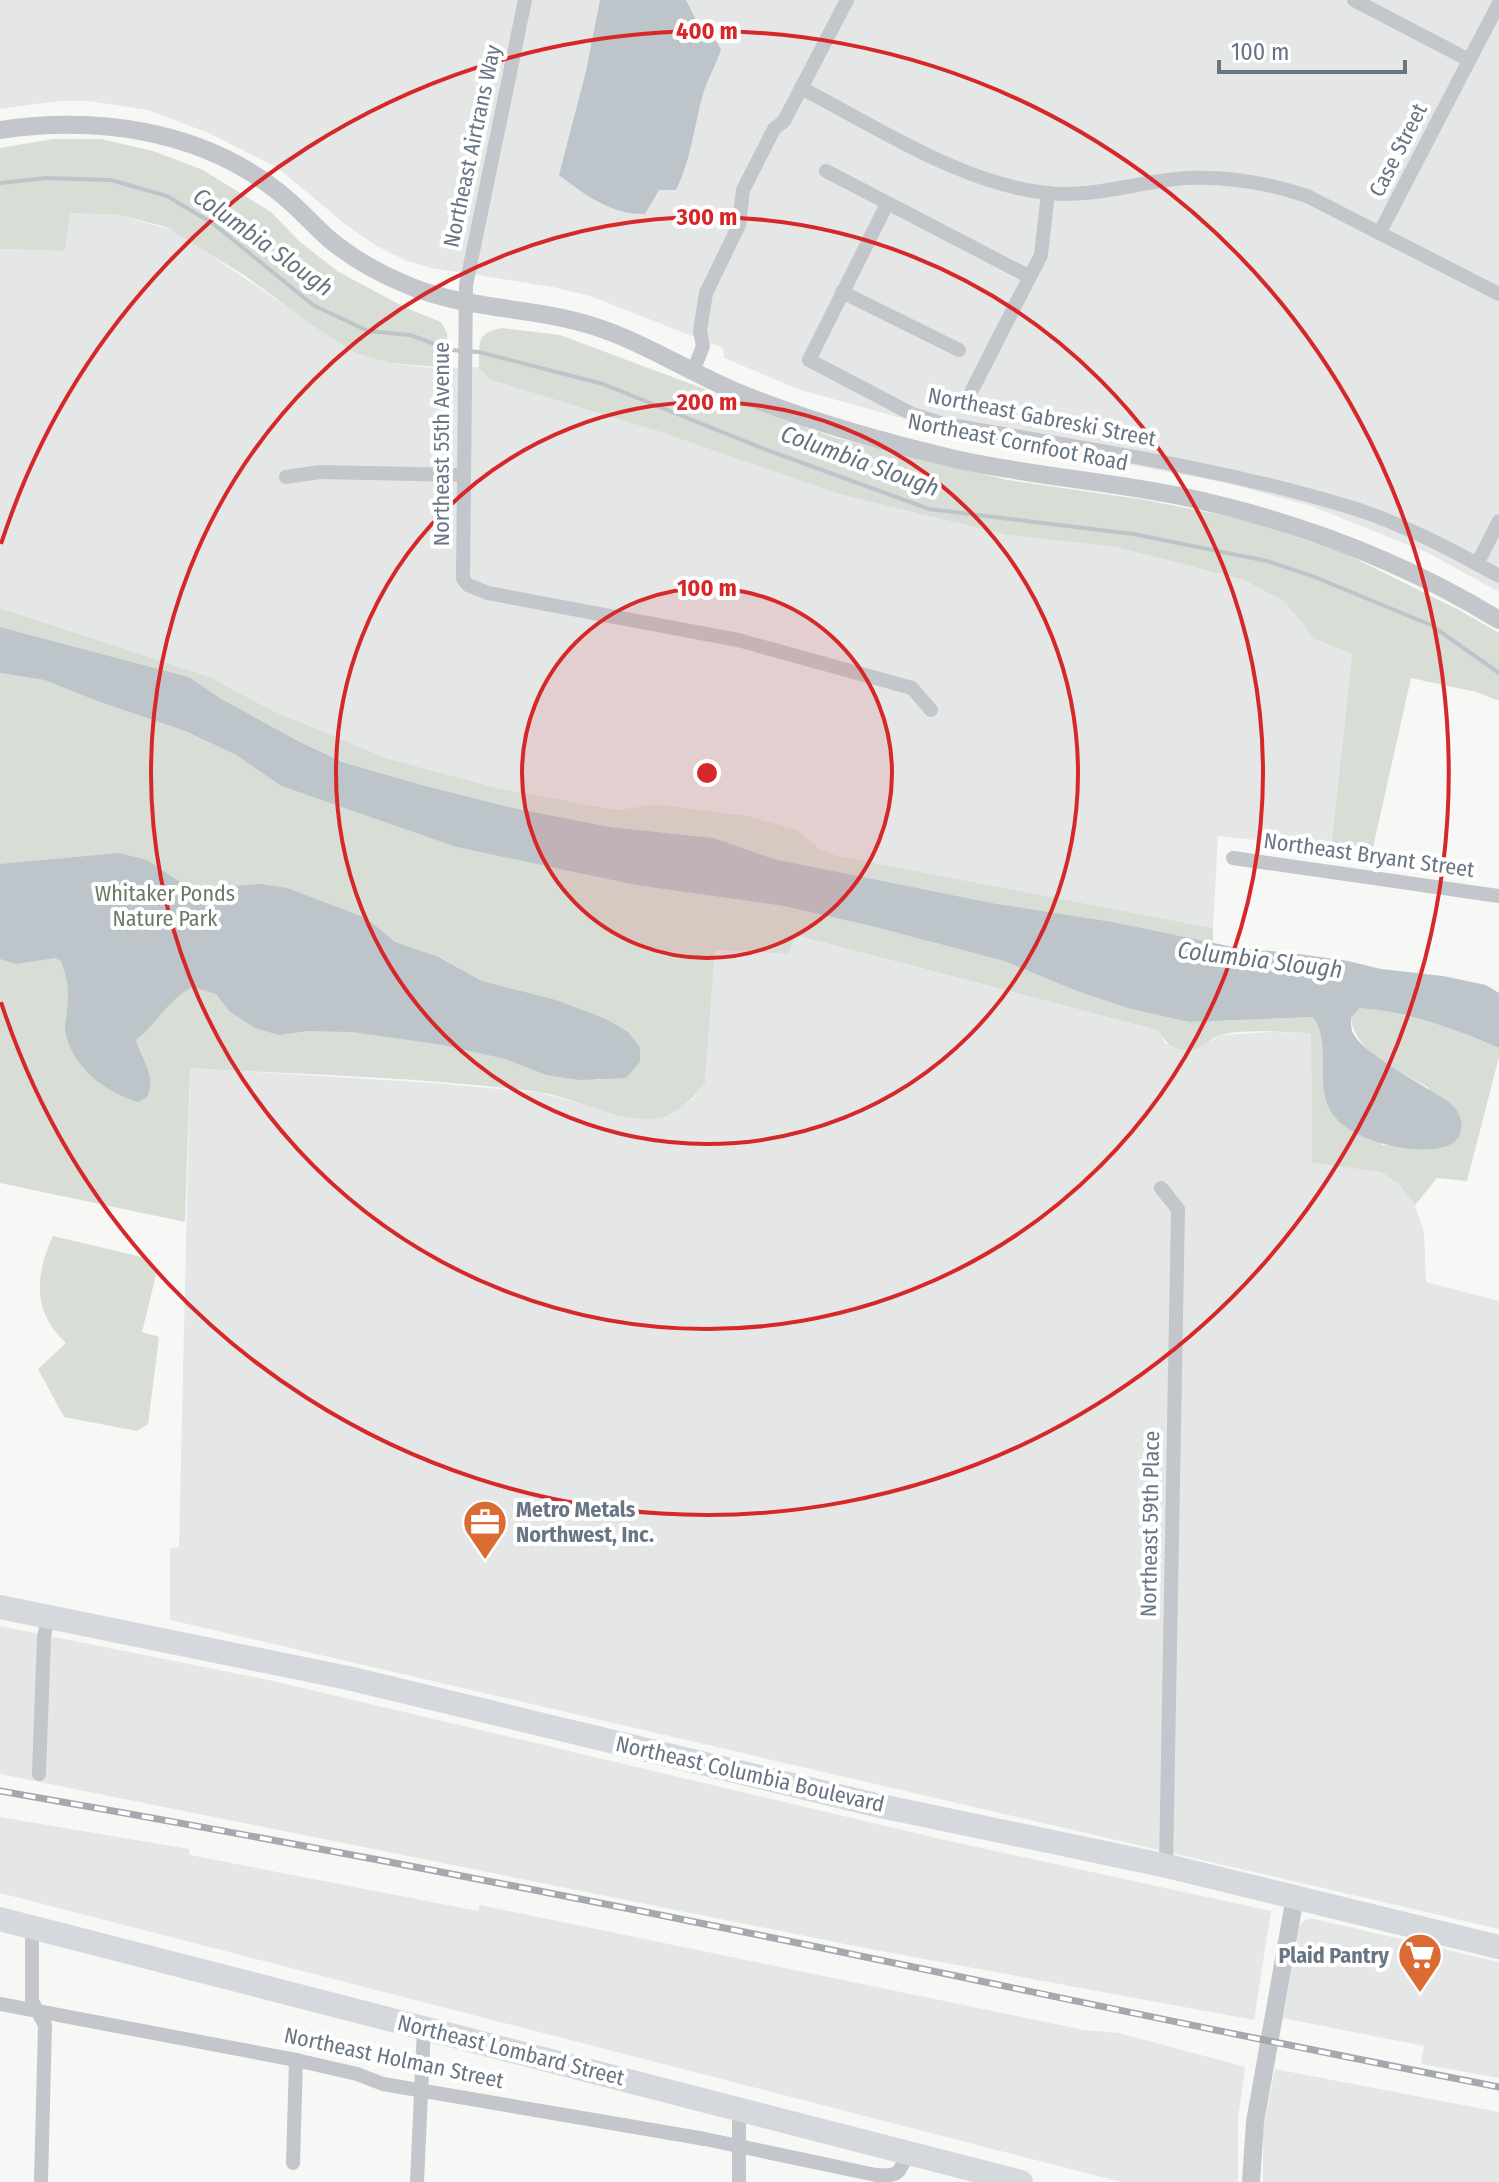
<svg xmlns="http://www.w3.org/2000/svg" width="1499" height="2182" font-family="'Fira Sans Condensed',sans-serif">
<rect width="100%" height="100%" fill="#f7f7f5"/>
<g fill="#e5e6e6">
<polygon points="0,0 1499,0 1499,592 1428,553 1314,507 1227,483 945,430 800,390 724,358 723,348 590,296 553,287 431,268 407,261 375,245 345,224 278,168 211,134 148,110 88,101 58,101 0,109"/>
<polygon points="70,213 120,215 177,232 355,353 390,363 432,368 479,367 491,380 657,431 839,494 1006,535 1116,547 1244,580 1285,602 1314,639 1352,654 1331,848 1218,836 1213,928 838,856 821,850 798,830 748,816 656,804 618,810 497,788 386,758 269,709 210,677 0,608 0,249 65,251"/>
<polygon points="793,935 1157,1030 1166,1044 1211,1041 1220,1035 1273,1032 1311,1033 1312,1163 1381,1172 1399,1184 1415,1205 1424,1232 1426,1282 1499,1301 1499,1929 170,1620 170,1548 179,1547 190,1068 435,1083 541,1093 614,1113 652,1119 673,1114 693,1099 705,1083 715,950 788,954"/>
<polygon points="0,1626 273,1681 945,1840 1271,1911 1254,2020 865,1948 0,1774"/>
<polygon points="0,1817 189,1849 190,1855 478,1911 480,1905 1084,2030 1119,2033 1245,2067 1238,2119 1238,2182 1121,2182 0,1893"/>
<polygon points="1310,1918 1499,1962 1499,2078 1421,2064 1424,2046 1283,2018 1299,1927 1303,1921"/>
<polygon points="1275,2069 1499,2112 1499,2182 1263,2182 1263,2130"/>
</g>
<g fill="#d8ded6" fill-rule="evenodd">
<polygon points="53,139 101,139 153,151 203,170 271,212 299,241 337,271 406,308 441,322 447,333 449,368 390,363 355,353 312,325 244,275 166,227 120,215 70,213 65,251 0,249 0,148"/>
<path d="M502 328 560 335 836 438 1008 480 1146 500 1250 521 1346 554 1459 610 1499 633V701L1476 692 1411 678 1372 852 1331 848 1352 654 1314 639 1285 602 1244 580 1116 547 1006 535 839 494 657 431 491 380 479 368C480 343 475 333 502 328Z"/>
<polygon points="0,608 210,677 269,709 386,758 497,788 618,810 656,804 748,816 798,830 821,850 838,856 1213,928 1213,943 1113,922 992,903 774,859 714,838 610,827 509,807 422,785 344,762 298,741 220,698 189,677 0,627"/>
<path d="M0 673 44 680 97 701 185 731 236 755 281 786 456 847 635 885 783 906 871 926 1004 961 1082 993 1131 1009 1189 1022 1313 1017 1322 1029 1323 1052 1382 1145 1440 1148 1429 1088C1401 1071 1355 1054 1351 1018L1361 1007C1411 1014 1452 1028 1499 1048V1057L1467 1181 1437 1178 1415 1205 1399 1184 1381 1172 1312 1163 1311 1033C1289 1032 1240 1029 1221 1035 1207 1039 1203 1051 1187 1050 1172 1050 1165 1041 1157 1030L794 935 789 954 715 950 705 1083C692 1100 674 1119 651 1119 613 1120 576 1098 538 1092 426 1077 304 1075 190 1068L185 1222 0 1183ZM440 957 482 981 515 990 601 1080 546 1075 505 1059 437 1044Z"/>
<path d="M53 1236 146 1258 156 1275 142 1332 159 1337 148 1424 137 1431 64 1417 38 1369 66 1343C32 1312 35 1274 53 1236Z"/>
</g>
<g fill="#bdc5cb">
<path d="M600 0H686L698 24 714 38 721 49C717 63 709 76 704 91 694 124 692 158 676 190H659L645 214C612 215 585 195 559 175L586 71Z"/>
<path d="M0 627 189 677 220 698 298 741 343 762 422 785 509 807 610 827 714 838 774 859 992 903 1113 922 1238 948 1292 953 1348 961 1381 969 1443 976 1486 985 1499 993V1048C1454 1029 1410 1012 1360 1008L1351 1018C1351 1022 1351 1027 1352 1031 1360 1053 1428 1087 1449 1102 1467 1117 1467 1143 1440 1148 1409 1154 1350 1141 1332 1113 1313 1084 1333 1045 1313 1017L1189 1022 1131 1009 1082 993 1004 961 871 926 783 906 635 885 456 847 281 786 236 755 185 731 97 701 44 680 0 673Z"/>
<path d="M119 853 147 860 186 886 202 889 260 884 287 888 366 918 395 942 439 957 482 981 556 1000 606 1019 628 1032 640 1047V1062L626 1078 580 1080 546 1075 505 1059 437 1044 352 1032 308 1031 279 1035 255 1028 229 1011 216 994 192 987C170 998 156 1024 136 1040 142 1061 157 1076 147 1097L138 1102C106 1093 69 1065 65 1029 65 1023 67 1017 67 1010 70 992 67 978 61 961L55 958 15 964 0 959V864Z"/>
</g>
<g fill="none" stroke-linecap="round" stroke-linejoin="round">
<polyline stroke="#bdc5cb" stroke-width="4" points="0,183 47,178 111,180 167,196 215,225 313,305 368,331 410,335 451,350 479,352 603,384 767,450 929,509 1133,534 1267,561 1312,576 1431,625 1499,673"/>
<g stroke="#c3c6ca" stroke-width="14">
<polyline points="525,0 466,285 463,579 468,585 488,593 738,640 912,688 931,710"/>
<polyline points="1354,0 1469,60"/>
<path d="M801 88C877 127 962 184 1047 193 1095 198 1140 181 1187 178 1229 176 1268 183 1307 196L1499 294"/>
<polyline points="826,171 1030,277"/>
<path d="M887 204 809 360 912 414 940 423C1079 448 1221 467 1356 509 1405 525 1454 551 1499 576"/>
<polyline points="1380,232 1499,3"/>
<polyline points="842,292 959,350"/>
<polyline points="693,372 703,346 700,331 706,293 739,225 743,190 774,129 784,121 847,0"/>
<polyline points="972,390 1041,255 1048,193"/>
<polyline points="286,477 320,472 462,475"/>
<polyline points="1477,564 1499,521"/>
<polyline points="1233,858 1499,896"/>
<polyline points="1161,1188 1178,1209 1166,1866"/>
<polyline points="39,1774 44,1637 48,1617"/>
<polyline points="32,1927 32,2001 45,2025 41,2182"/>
<path d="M0 2004 296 2060 357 2074 383 2084 705 2139 876 2175C899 2177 900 2173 907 2152"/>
<polyline points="293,2163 296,2060"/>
<polyline points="417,2182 424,2028"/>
<polyline points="739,2182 739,2109"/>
</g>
<g stroke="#c3c6ca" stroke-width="18">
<path d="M0 130C95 116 198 129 276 190 295 204 311 223 329 239 354 260 382 275 412 287 470 310 534 307 593 326 641 341 686 370 732 390 804 420 879 441 955 459 1031 476 1109 481 1185 497 1296 521 1403 561 1499 620"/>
<polyline points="1251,2182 1255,2122 1295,1897"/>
</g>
<g stroke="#d5d8dc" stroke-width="24">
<polyline points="0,1607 348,1678 876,1805 1167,1866 1499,1947"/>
<polyline points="0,1919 1021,2182"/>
</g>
<g stroke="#a4a9af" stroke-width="7">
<path id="rail" d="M0 1791C252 1835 504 1883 754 1934 1003 1985 1250 2039 1499 2087"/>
</g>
<use href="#rail" stroke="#fff" stroke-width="4" stroke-dasharray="12" stroke-linecap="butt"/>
</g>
<circle cx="707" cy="773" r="185" fill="#d62828" fill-opacity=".12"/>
<g fill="none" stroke="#d62828" stroke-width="4">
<circle cx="707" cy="773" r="185"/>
<circle cx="707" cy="773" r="371"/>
<circle cx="707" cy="773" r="556"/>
<path d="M1 544A742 742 0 1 1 1 1002"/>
</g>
<defs>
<g id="office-pin" transform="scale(2.3)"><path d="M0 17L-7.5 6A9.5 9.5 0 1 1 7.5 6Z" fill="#da6b33" stroke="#fff"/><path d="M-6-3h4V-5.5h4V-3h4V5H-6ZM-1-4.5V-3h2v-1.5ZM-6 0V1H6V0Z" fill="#fff"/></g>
<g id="supermarket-pin" transform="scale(2.3)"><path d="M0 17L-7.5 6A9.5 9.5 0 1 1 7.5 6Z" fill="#da6b33" stroke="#fff"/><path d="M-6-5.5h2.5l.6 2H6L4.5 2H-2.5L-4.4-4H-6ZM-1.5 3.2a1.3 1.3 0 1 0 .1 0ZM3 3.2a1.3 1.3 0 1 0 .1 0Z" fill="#fff"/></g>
</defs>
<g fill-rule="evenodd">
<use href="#office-pin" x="485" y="1522"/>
<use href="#supermarket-pin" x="1420" y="1955"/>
</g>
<g text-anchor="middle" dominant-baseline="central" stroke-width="8" stroke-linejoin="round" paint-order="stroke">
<g font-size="22" fill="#687584" stroke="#fff">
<text transform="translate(472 146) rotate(-78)">Northeast Airtrans Way</text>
<text transform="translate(1398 150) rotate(-63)">Case Street</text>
<text transform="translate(1042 417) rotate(11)">Northeast Gabreski Street</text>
<text transform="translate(1018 442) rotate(11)">Northeast Cornfoot Road</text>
<text transform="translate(441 444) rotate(-90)">Northeast 55th Avenue</text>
<text transform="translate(1369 855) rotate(8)">Northeast Bryant Street</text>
<text transform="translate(1150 1524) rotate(-89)">Northeast 59th Place</text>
<text transform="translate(750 1774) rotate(13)">Northeast Columbia Boulevard</text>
<text transform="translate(511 2050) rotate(14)">Northeast Lombard Street</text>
<text transform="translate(394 2058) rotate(12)">Northeast Holman Street</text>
</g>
<g font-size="22" fill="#687b67" stroke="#fff">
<text x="165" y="893">Whitaker Ponds<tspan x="165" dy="25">Nature Park</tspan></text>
</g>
<g font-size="22" font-weight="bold" fill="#687584" stroke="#fff" text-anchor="start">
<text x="516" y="1509">Metro Metals<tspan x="516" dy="25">Northwest, Inc.</tspan></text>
<text x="1389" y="1955" text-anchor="end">Plaid Pantry</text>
</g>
<g font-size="24" font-style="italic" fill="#64757f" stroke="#fff">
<text transform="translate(263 242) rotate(36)">Columbia Slough</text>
<text transform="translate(860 461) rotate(20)">Columbia Slough</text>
<text transform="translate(1260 960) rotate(7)">Columbia Slough</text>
</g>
</g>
<circle cx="707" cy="773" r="12" fill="#d62828" stroke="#fff" stroke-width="4"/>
<g font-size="24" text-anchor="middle" font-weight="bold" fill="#d62828" stroke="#fff" stroke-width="8" stroke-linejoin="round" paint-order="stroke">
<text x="707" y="39">400 m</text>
<text x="707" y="225">300 m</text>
<text x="707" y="410">200 m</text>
<text x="707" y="596">100 m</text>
</g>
<path d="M1219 60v12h186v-12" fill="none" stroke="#687584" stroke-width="4"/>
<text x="1231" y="60" font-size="24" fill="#687584" stroke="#ffffff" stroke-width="6" paint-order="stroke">100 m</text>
</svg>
